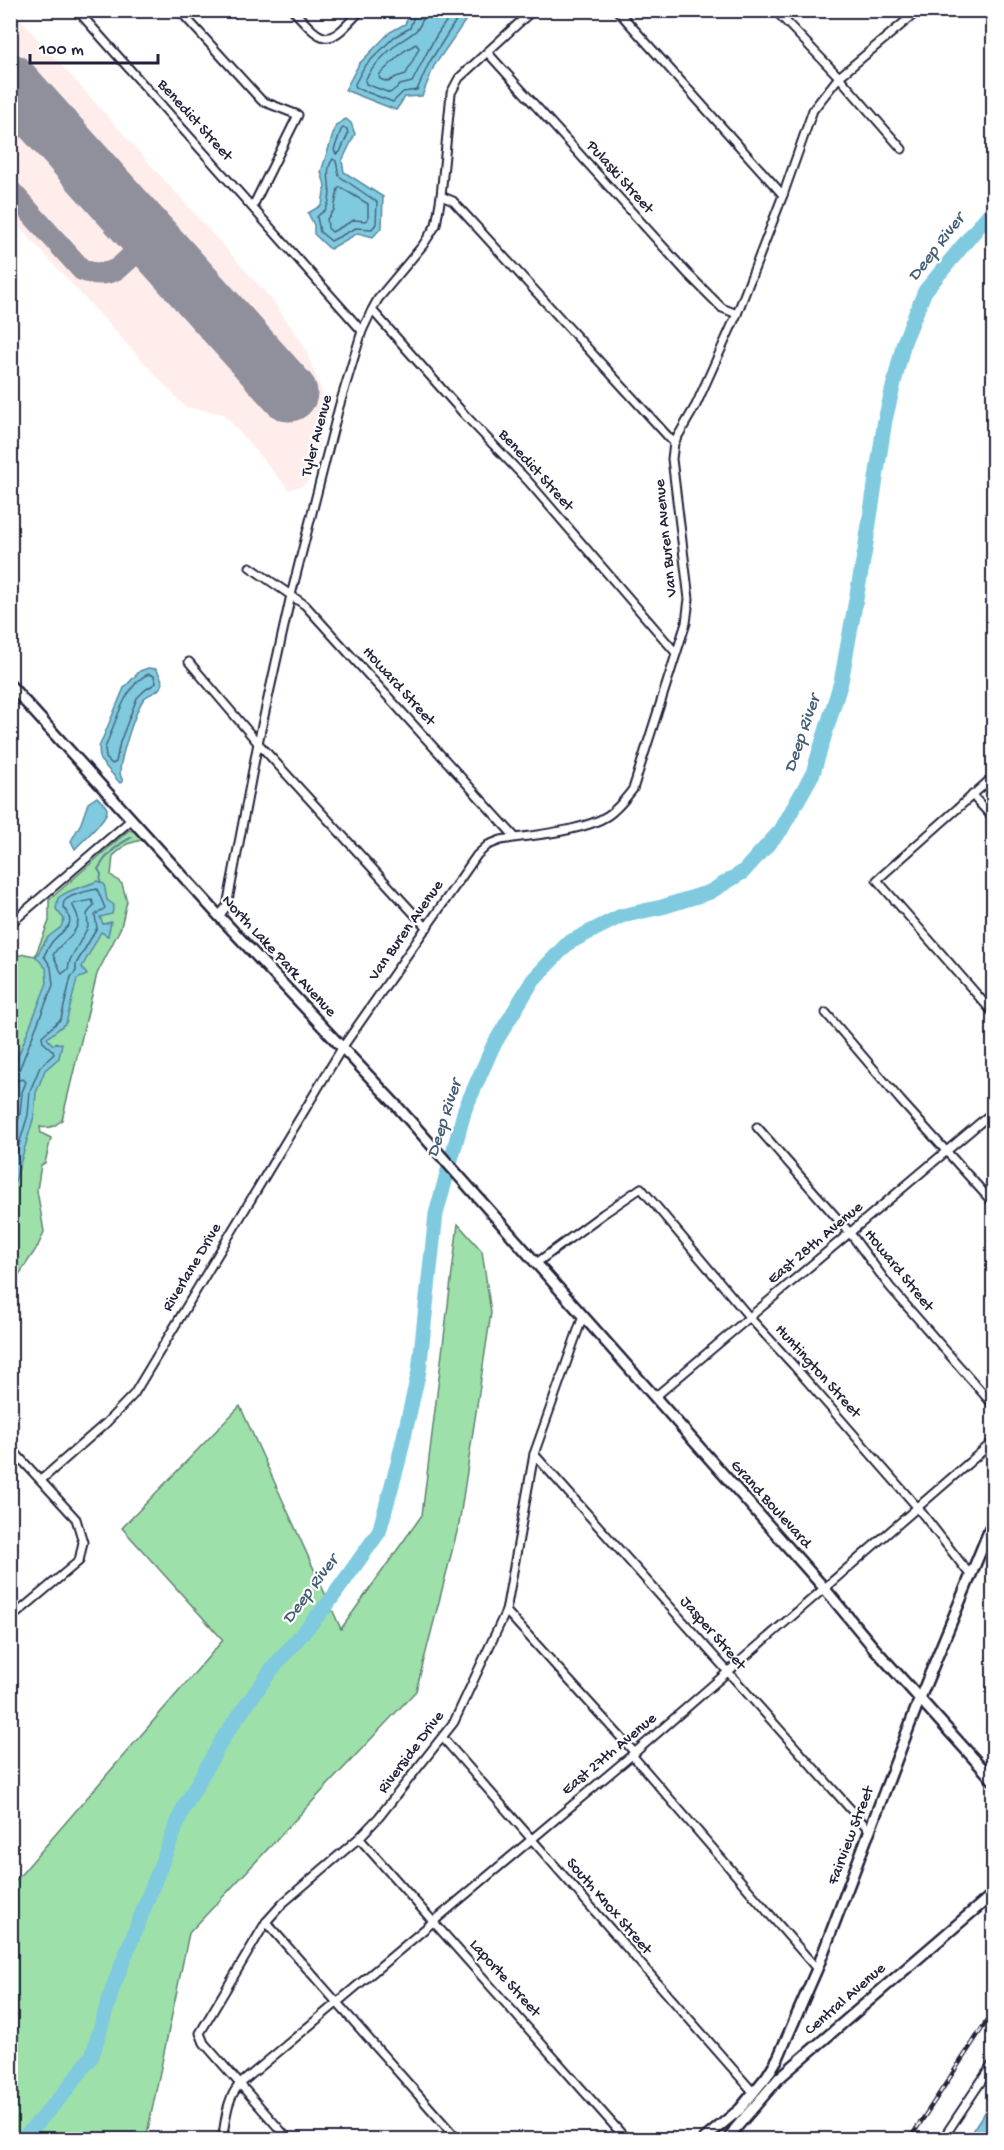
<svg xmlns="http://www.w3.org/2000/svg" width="1004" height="2150" font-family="'Gochi Hand',sans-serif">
<rect width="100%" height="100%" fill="#fff"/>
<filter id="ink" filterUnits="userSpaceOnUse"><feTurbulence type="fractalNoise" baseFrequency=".0167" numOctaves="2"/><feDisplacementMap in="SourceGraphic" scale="12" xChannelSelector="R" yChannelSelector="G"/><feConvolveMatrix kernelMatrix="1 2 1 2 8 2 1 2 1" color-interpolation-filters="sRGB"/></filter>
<g filter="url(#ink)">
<polygon fill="#ffedeb" points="12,10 272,300 303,344 323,394 322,425 318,453 306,484 289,490 224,414 185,407 11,218"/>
<g fill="#9de0aa" stroke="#608172" stroke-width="1.5">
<path d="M129 830 137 832 145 839 127 844 113 856 111 875 122 884 127 901 121 927 97 974 62 1120C55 1126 50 1129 40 1127L41 1133 51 1138 45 1163 41 1165 37 1190 44 1232 38 1246 11 1287V957L25 954 35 956 49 921V900Z"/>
<polygon points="458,1224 482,1251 491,1313 459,1524 416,1691 189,1933 146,2139 11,2139 11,1886 223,1640 122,1528 240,1406 341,1629 422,1515"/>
</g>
<g fill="#7fcadf" stroke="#5a879d" stroke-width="1.5">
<polygon points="411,11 472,11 434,66 422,96 405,97 396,110 345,90 359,64 390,32 405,24"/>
<polygon points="346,119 351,123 355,134 342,161 344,172 383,197 382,227 373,237 358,233 330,249 314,234 314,225 308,213 322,205 325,185 321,172 336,125"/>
<path d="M148 668 156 669C159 674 164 680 161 686 158 694 147 693 143 700 135 712 120 758 120 772 120 776 121 778 123 781L120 783 100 760 99 747 124 688 140 671Z"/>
<path d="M97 797C100 800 106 805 107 809 109 818 81 842 75 849L71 841 81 823 88 803Z"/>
<path d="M97 881 104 884 107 900 114 905 112 914 100 917 103 924 111 922 108 936 101 932 82 967 87 975 77 979 66 1023 47 1038 52 1044 62 1043 59 1058 45 1070 36 1093 34 1116 11 1195V1074L47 983 46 968 36 957 47 938 61 927 64 919 56 909 58 898C70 888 83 888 97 881Z"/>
<polygon points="993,2099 993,2139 967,2139"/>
</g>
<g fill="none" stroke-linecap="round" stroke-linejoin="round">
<g stroke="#47657d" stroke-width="1.5">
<polyline points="416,10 410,28 394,37 364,67 355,84 356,88 393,102 403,92 417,90 429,63 455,22 465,10"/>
<path d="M424 10C422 32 412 33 398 43 386 53 372 67 365 80L366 84 390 93 400 85 412 82C425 58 436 29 457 10"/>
<polygon points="416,44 419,48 406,74 396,77 388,82 380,79 379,75 404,51"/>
<polygon points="343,128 347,129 348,134 340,152 336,154 334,150 341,130"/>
<path d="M333 159 336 161 339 176 377 202 376 224 372 229 356 228 331 241 320 232 317 217C320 213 326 211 327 207 335 190 322 173 333 159Z"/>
<polygon points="340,187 368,204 368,218 366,221 354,220 332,232 328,228 327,219 334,210 338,189"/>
<path d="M149 674 154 676 156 683 145 690 137 698 120 742 116 762 112 764 106 758 105 748C114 726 126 682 149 674Z"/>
<path d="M92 900 94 905 87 914 88 927 70 960 68 969 62 974 53 955C60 942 79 935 78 918 77 913 74 908 72 904Z"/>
<path d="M10 1075 15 1074 19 1070 53 985 51 967 44 956C46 951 49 946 52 942 63 928 79 927 63 907L64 901C71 894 87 891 97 889L105 908 95 915 97 928 76 964V971L71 977 61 1019 42 1036 43 1042 53 1051 54 1054 40 1067 30 1091 28 1115 10 1174"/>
<polyline points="10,1082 23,1079 26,1082 22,1092 20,1114 10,1147"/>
</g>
<path stroke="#5a879d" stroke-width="2" d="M100 882 101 874 98 869C106 855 118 844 132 837"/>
<polyline stroke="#7fcadf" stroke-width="15" points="22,2140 65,2092 92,2056 113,1987 183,1809 225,1735 272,1669 327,1605 379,1532 398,1463 419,1371 436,1214 465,1109 493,1046 533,980 568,943 621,916 662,907 710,892 743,872 781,830 813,773 841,682 865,550 885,420 904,342 925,291 994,208"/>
<path stroke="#90909d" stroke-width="22" d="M10 190 82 270C116 283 128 259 149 236"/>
<polyline stroke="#90909d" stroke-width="57" points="10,82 289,393"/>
<g stroke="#22223b" stroke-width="11">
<g id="street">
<polyline points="77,10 362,331"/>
<polyline points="179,10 262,101 298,115 253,206"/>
<path d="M293 10C326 47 328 46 361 10"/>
<polyline points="617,10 783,195"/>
<polyline points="775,10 839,77 902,149"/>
<polyline points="487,52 687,273 722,308 737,314"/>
<polyline points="441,196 453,201 674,443"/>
<polyline points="372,310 464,414 528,481 676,653"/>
<polyline points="250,567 305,605 515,837"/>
<polyline points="189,662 258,743 427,928"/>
<polyline points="994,776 877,880 994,1014"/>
<polyline points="972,795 994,819"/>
<polyline points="219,916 227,906 258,743 291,595 339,407 362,331 372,310 378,299 423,245 436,225 441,196 451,93 459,78 533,10"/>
<polyline points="10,924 131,820"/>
<polyline points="826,1013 901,1101 994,1204"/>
<polyline points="757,1127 850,1233 890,1287 994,1406"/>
<polyline points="535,1264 603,1214 641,1188 750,1318 794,1366 918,1508 971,1576"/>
<polyline points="655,1397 994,1111"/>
<polyline points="10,1447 76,1519 83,1542 79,1561 10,1619"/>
<polyline points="534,1454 870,1831"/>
<path d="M41 1480 106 1423 134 1394 342 1048 477 855 488 845 501 840C530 835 582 832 607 816 618 809 625 799 633 789L686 623 689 599 672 459 674 443 696 405 737 314 783 195 813 110 839 77 919 10"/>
<polyline points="506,1611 635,1753"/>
<polyline points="443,1738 754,2093"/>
<polyline points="632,1755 817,1969"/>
<polyline points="359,1838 627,2140"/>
<polyline points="266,1922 458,2140"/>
<path d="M222 2140C226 2120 226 2099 240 2084L632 1755 994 1441"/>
<polyline points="289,2140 204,2043 200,2033 266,1922 283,1903 359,1838 379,1817 454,1722 506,1611 534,1454 583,1316"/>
<polyline points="942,2140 994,2062"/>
</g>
</g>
<g stroke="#22223b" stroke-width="14">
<g id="secondary">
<polyline points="10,685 219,916 396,1105 825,1589 874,1648 994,1781"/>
<polyline points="703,2140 740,2109 767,2076 778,2058 817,1969 920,1698 994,1519"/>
<polyline points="728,2140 735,2129 779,2078 994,1893"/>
</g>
</g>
<use href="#street" stroke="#fff" stroke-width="7"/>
<use href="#secondary" stroke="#fff" stroke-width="9"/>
<g stroke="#22223b" stroke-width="4.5">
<polyline id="rail" points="909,2140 994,2010"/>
</g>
<use href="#rail" stroke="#fff" stroke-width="2" stroke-dasharray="7" stroke-linecap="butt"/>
</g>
</g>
<g text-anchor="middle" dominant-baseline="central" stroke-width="4.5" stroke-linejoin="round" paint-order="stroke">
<g font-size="16" fill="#22223b" stroke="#fff">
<text transform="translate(194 121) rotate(48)">Benedict Street</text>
<text transform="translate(619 178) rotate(48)">Pulaski Street</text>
<text transform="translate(318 436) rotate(-75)">Tyler Avenue</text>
<text transform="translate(535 471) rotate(48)">Benedict Street</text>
<text transform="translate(667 538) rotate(-96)">Van Buren Avenue</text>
<text transform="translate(398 687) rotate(48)">Howard Street</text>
<text transform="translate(407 931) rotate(-55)">Van Buren Avenue</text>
<text transform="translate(278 957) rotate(47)">North Lake Park Avenue</text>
<text transform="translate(816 1244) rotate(-40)">East 28th Avenue</text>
<text transform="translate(193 1268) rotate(-59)">Riverlane Drive</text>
<text transform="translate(898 1271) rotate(51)">Howard Street</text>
<text transform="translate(817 1372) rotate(48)">Huntington Street</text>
<text transform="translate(770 1505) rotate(48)">Grand Boulevard</text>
<text transform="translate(712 1634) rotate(49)">Jasper Street</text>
<text transform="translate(412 1753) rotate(-53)">Riverside Drive</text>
<text transform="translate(610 1755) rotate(-40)">East 27th Avenue</text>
<text transform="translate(852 1836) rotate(-69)">Fairview Street</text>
<text transform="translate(608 1907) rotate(49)">South Knox Street</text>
<text transform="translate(504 1979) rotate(48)">Laporte Street</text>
<text transform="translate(846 2000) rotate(-41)">Central Avenue</text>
</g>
<g font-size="18" font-style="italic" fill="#435d74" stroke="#fff">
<text transform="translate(937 248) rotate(-52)">Deep River</text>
<text transform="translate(803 734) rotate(-71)">Deep River</text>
<text transform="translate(445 1119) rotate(-72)">Deep River</text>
<text transform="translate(311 1590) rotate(-53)">Deep River</text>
</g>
</g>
<rect width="1004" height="2150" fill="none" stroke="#fff" stroke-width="36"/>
<rect x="18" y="18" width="968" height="2114" fill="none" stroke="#22223b" stroke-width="2" filter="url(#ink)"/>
<path d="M30 54v9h128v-9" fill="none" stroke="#22223b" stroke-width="3"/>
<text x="39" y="54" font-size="18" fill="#22223b" stroke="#ffffff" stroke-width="4.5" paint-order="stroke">100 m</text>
</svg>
